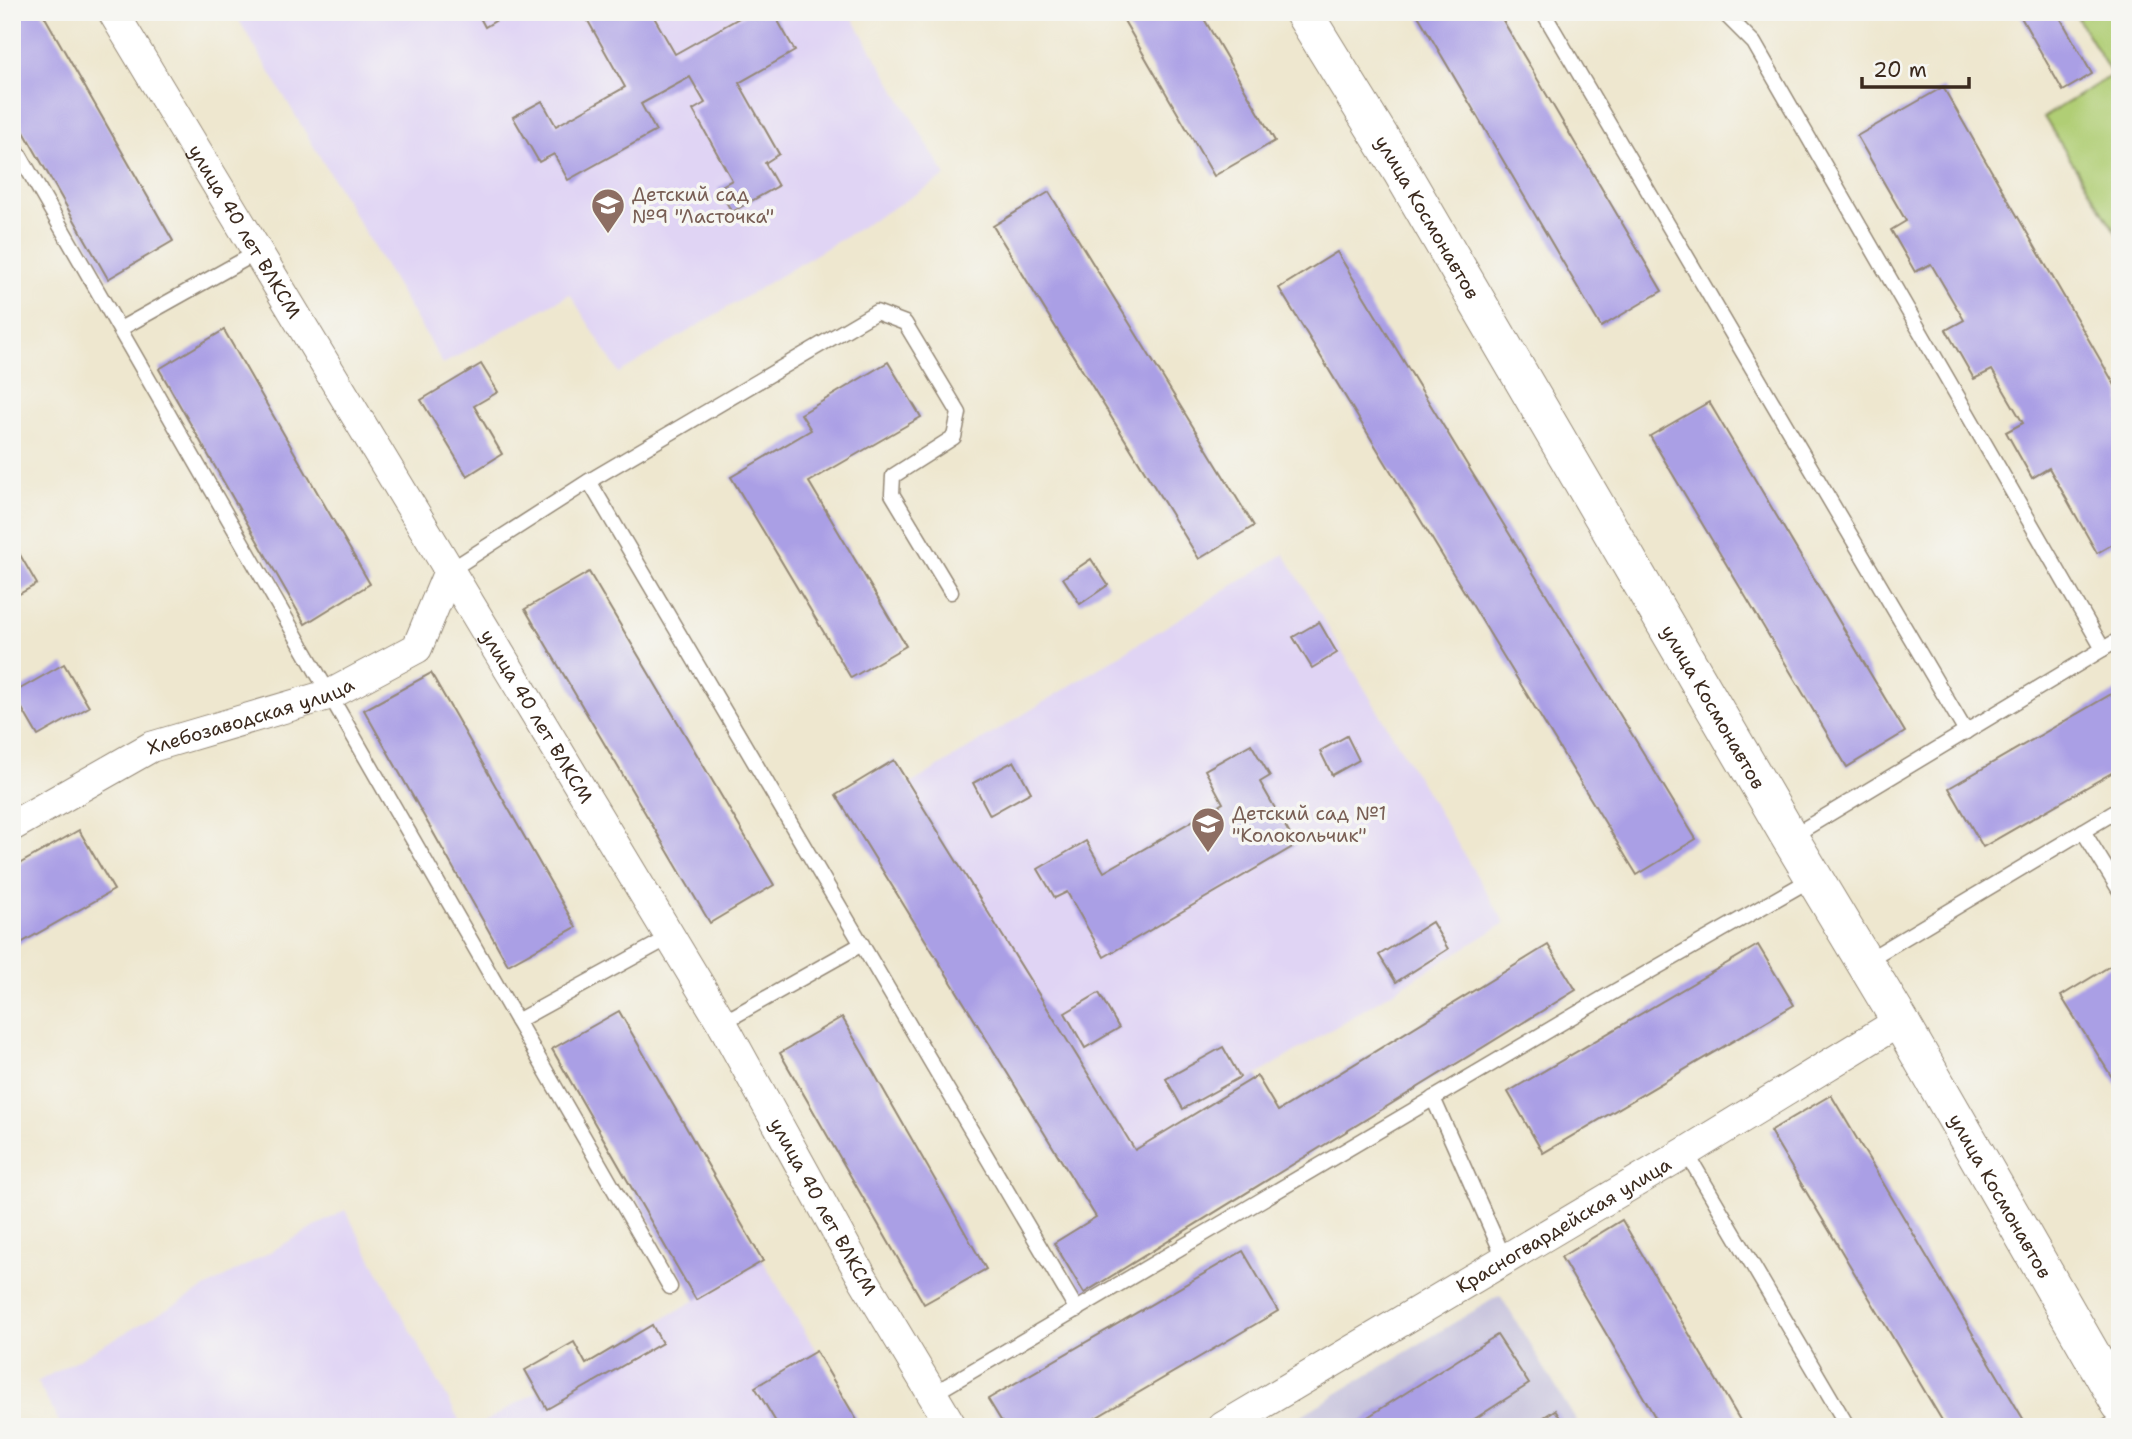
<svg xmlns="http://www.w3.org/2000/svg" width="2132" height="1439" font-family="'Shantell Sans',sans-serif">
<rect width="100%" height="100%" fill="#f6f6f2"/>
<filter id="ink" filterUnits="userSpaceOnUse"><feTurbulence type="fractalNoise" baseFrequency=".0143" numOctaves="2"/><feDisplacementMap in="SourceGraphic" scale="14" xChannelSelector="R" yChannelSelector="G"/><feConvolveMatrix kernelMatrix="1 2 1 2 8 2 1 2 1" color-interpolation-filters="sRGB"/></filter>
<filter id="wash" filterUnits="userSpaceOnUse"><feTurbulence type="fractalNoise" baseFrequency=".00686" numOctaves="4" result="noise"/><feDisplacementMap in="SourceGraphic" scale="28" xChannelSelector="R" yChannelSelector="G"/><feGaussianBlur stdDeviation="1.57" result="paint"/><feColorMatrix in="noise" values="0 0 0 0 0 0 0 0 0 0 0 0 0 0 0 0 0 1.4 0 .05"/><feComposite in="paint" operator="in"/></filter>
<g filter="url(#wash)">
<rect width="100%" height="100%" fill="#eee7cf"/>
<g fill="#e0d4f4">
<polygon points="234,12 849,12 946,176 619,373 570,294 443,364"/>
<polygon points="1284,554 1505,923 1135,1150 909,785"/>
<polygon points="345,1210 463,1427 62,1427 37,1382"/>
<polygon points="763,1261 861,1427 476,1427"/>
</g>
<polygon fill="#c4c0db" points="1500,1295 1580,1427 1282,1427"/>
<polygon fill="#b0ce74" stroke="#767c49" stroke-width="2" points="2074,12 2120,12 2120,239 2044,117 2112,75"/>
<g id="blocks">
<g fill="#aa9fe5">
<polygon points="12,12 42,12 173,241 108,279 12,111"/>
<polygon points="477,12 510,12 485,27"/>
<polygon points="583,12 651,12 675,54 750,12 773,12 795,51 739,83 779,154 765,163 778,186 732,212 718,188 732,180 693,110 705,103 690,77 641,104 656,131 568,180 554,154 539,162 513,117 542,101 556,126 625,87"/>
<polygon points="1119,12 1200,12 1275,141 1214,176"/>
<polygon points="1416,12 1498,12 1662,291 1601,327"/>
<polygon points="2018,12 2057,12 2092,74 2063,91"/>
<polygon points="1943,87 2120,394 2120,540 2097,553 2049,468 2032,478 2006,432 2023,423 1992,370 1974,379 1946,330 1964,320 1931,264 1915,272 1891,230 1906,221 1857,136"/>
<polygon points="1049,192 1254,526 1199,559 993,226"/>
<polygon points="1337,252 1696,839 1637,875 1279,288"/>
<polygon points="224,330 370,584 305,624 159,369"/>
<polygon points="888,362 921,417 809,482 906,646 851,678 731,477 811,430 801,414"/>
<polygon points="481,364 498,392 474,406 502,454 467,476 421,400"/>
<polygon points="1709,402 1905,732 1847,767 1650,436"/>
<polygon points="12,541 37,584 12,598"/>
<polygon points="1091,559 1108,585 1080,604 1063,578"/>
<polygon points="589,572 774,885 710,923 525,609"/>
<polygon points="1319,622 1337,653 1312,668 1293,637"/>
<polygon points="64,664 89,707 38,736 13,693"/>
<polygon points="431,673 576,927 508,965 364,710"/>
<polygon points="2120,689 2120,768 1983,847 1949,788"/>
<polygon points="1347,736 1359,760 1332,775 1320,751"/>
<polygon points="1251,744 1270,776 1260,782 1296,845 1104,957 1067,892 1055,898 1038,869 1086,841 1104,872 1223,803 1205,770"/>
<polygon points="894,760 1135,1150 1257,1076 1278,1111 1548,945 1576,990 1084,1293 1054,1243 1096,1217 836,795"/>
<polygon points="1014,761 1031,792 990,815 973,783"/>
<polygon points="79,830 114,890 12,948 12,868"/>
<polygon points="1432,922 1448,949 1396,982 1379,955"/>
<polygon points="1758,945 1794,1005 1543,1153 1508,1092"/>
<polygon points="2120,960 2120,1090 2061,996"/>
<polygon points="1099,993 1119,1028 1085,1048 1065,1013"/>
<polygon points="619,1011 763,1261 696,1300 552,1049"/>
<polygon points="842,1017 986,1269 924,1304 780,1053"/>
<polygon points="1223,1047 1240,1077 1183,1109 1166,1079"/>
<polygon points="1831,1095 2028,1427 1946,1427 1770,1131"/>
<polygon points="1622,1220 1744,1427 1661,1427 1561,1257"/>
<polygon points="1243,1251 1278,1311 1080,1427 1005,1427 988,1399"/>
<polygon points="652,1325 662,1343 547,1409 525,1370 574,1342 586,1364"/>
<polygon points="1497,1335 1529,1384 1462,1427 1352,1427"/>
<polygon points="816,1351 861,1427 779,1427 755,1387"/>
<polygon points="1555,1410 1566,1427 1529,1427"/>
</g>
</g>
</g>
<g filter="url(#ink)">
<use href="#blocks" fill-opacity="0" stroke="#948876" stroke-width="2"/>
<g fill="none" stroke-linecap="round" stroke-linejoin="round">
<g stroke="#948876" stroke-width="17">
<g id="service">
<polyline points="1543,12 1966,732"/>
<polyline points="1723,12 1754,43 2103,649 1791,837"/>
<polyline points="12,142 670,1287"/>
<polyline points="120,329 256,253"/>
<polyline points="589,481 876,312 905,323 959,413 954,437 893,476 892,494 951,592"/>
<polyline points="449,571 589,481 1077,1310"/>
<polyline points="2103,649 2120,639"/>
<polyline points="2083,831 2120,891"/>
<polyline points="1866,961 2120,809"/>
<polyline points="517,1021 670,937"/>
<polyline points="722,1023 862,944"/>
<polyline points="1433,1098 1505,1260"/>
<polyline points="1686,1152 1848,1427"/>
<polyline points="933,1394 1605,997 1813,878"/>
<polyline points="2107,1427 2120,1419"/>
</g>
</g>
<g stroke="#948876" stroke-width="32">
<g id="minor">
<path id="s1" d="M113 12 722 1023 861 1275 952 1427"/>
<path id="s2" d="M12 826 151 747 331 694 417 648 449 571"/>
<path id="s3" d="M1223 1427 1686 1152 1900 1021"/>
</g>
</g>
<g stroke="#948876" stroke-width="39">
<g id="tertiary">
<path id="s4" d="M1303 12 1401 171 1790 838 1900 1021 2120 1404"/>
</g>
</g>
<use href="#service" stroke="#fff" stroke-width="14"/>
<use href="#minor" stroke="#fff" stroke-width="30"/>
<use href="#tertiary" stroke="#fff" stroke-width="37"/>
</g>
</g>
<defs>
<g id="school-pin" transform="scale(1.75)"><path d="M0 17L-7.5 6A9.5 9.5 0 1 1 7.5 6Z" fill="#8d6e63" stroke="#f6f6f2"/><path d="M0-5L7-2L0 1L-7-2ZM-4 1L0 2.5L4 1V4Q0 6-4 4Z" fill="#fff"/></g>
</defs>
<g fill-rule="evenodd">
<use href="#school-pin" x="608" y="205"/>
<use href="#school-pin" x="1208" y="824"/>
</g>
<g text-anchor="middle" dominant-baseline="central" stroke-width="7" stroke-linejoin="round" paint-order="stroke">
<g font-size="19" fill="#785e54" stroke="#f6f6f2" text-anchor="start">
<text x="632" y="194">Детский сад<tspan x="632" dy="22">№9 "Ласточка"</tspan></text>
<text x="1232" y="813">Детский сад №1<tspan x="1232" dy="22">"Колокольчик"</tspan></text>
</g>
<g font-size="19" fill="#3b2a1e" stroke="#f6f6f2">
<text stroke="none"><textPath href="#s4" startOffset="240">улица Космонавтов</textPath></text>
<text stroke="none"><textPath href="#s1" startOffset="256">улица 40 лет ВЛКСМ</textPath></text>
<text stroke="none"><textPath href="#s4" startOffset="807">улица Космонавтов</textPath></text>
<text stroke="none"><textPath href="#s2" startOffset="264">Хлебозаводская улица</textPath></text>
<text stroke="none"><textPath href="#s1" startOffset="822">улица 40 лет ВЛКСМ</textPath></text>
<text stroke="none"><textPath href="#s4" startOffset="1374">улица Космонавтов</textPath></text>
<text stroke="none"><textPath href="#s1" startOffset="1390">улица 40 лет ВЛКСМ</textPath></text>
<text stroke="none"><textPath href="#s3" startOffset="396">Красногвардейская улица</textPath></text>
</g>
</g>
<rect width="2132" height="1439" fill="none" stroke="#f6f6f2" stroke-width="42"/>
<path d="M1862 77v10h107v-10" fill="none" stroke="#3b2a1e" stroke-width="3.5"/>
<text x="1873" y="77" font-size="21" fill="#3b2a1e" stroke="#f6f6f2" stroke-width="5" paint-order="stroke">20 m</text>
</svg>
